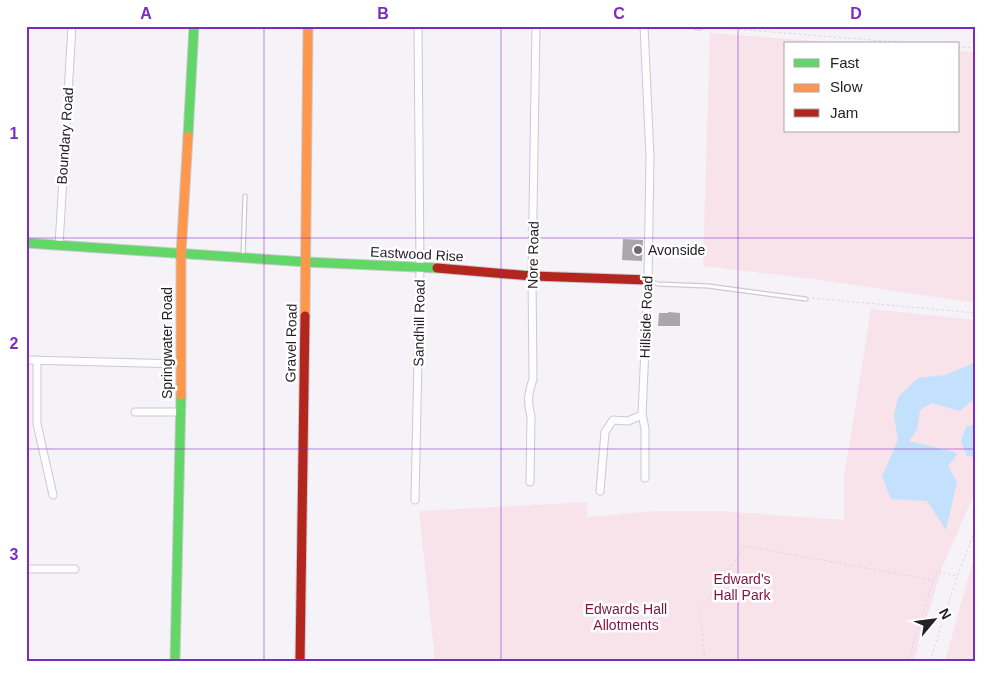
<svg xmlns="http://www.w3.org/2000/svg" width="1002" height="687" font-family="Helvetica,sans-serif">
<rect width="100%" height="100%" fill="#f5f2f8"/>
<g fill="#f9e3ea">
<polygon points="710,33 856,44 786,44 786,131 958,131 958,51 976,52 976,303 814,279 703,266"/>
<polygon points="871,309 976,320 976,490 943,565 914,661 435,661 419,511 587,502 587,517 658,511 718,511 844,520 844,477"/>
<polygon points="976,550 976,661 945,661"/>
</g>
<g fill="#c3e1fc">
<polygon points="976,359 976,404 971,401 960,411 932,403 920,410 917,430 909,441 954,452 957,455 948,466 957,482 946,530 927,501 891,499 882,477 898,440 894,415 898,397 918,378 945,375 974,363"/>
<polygon points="976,421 976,455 974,457 967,456 961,441 966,427 972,425"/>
</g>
<g fill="#aba6ac">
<polygon points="623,239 643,240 642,261 622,260"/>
<polygon points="668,312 680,313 680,326 658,326 659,313 668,313"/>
</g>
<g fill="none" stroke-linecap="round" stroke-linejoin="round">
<g stroke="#ccc9d0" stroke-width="5.5">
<g id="lane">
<polyline points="243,257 245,196"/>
<polyline points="650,281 658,284 708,286 806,299"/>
</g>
</g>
<g stroke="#ccc9d0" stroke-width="9">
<g id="street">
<polyline points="697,26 700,26"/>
<polyline points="59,245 72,26"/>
<polyline points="26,360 182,364"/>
<polyline points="37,360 37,424 53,495"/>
<polyline points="135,412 180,412"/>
<polyline points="642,414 645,429 645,478"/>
<path d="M530 482 531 416C527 401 528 394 533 379L532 276 536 26"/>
<polyline points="600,491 605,432 613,420 628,421 642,415 648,280 650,157 644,26"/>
<polyline points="415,500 420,267 418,26"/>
<polyline points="26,569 75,569"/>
</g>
</g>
<g stroke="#ccc9d0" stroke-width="11">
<g id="fast">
<polyline points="188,136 194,26"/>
<polyline points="26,243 306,262 437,268"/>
<polyline points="175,661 181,395"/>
</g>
</g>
<g stroke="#ccc9d0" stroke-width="11">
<g id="slow">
<polyline points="305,316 308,26"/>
<polyline points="181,395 181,254 188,136"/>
</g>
</g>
<g stroke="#ccc9d0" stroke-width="11">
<g id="jam">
<polyline points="437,268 532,276 648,280"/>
<polyline points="300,661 305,316"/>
</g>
</g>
<g stroke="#d8d8d9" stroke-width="1" stroke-dasharray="2.5 2.5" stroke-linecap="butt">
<polyline points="709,27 923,44"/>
<polyline points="958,47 976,48"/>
<polyline points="812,298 976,313"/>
<polyline points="934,579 937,571 957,576"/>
<polyline points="705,661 700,611 745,546 933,580 908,661"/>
<polyline points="930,661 957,577 976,527"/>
</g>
<use href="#lane" stroke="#fefdfe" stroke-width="3"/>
<use href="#street" stroke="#fefdfe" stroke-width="7"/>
<use href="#fast" stroke="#63d668" stroke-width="9"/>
<use href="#slow" stroke="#ff974d" stroke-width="9"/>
<use href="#jam" stroke="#b3261e" stroke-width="9"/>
</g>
<path fill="none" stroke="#7b2cbf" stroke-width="1" stroke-opacity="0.55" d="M264 26V661M501 26V661M738 26V661M26 238H976M26 449H976"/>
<circle fill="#6d6a71" stroke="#fff" stroke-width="2" cx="638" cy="250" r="5"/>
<g text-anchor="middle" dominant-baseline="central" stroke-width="5" stroke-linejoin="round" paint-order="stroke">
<g font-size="14" fill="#242028" stroke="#fff">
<text transform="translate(65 136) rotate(-86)">Boundary Road</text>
<text transform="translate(417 254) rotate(3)">Eastwood Rise</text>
<text transform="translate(533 255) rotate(-89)">Nore Road</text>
<text transform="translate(646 317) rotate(-88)">Hillside Road</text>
<text transform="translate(419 323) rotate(-89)">Sandhill Road</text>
<text transform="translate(167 343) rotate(-90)">Springwater Road</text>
<text transform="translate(291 343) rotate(-89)">Gravel Road</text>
</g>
<g font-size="14" fill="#242028" stroke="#fff" text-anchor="start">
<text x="648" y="250">Avonside</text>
</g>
<g font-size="14" fill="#7e133b" stroke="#fff">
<text x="742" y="579">Edward's<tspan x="742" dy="16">Hall Park</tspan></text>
<text x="626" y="609">Edwards Hall<tspan x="626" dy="16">Allotments</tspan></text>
</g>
</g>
<rect width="1002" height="687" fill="none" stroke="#ffffff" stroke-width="55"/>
<rect x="784" y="42" width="175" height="90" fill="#ffffff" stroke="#a7a6a9"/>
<rect x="794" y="59" width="25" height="8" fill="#63d668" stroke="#a7a6a9"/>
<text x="830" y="68" font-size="15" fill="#242028">Fast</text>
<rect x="794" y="84" width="25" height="8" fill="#ff974d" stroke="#a7a6a9"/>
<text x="830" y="92" font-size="15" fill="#242028">Slow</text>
<rect x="794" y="109" width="25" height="8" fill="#b3261e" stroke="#a7a6a9"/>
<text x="830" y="118" font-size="15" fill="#242028">Jam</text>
<g transform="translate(934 620) rotate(61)" stroke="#ffffff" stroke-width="4" paint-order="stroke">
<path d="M0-4L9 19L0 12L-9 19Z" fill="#242028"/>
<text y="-8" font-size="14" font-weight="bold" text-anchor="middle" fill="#242028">N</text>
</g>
<rect x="28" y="28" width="946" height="632" fill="none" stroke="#7b2cbf" stroke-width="2"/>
<g font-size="16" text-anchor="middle" font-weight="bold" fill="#7b2cbf">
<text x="146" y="19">A</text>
<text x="383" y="19">B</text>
<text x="619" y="19">C</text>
<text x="856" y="19">D</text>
<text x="14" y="139">1</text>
<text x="14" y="349">2</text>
<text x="14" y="560">3</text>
</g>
</svg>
